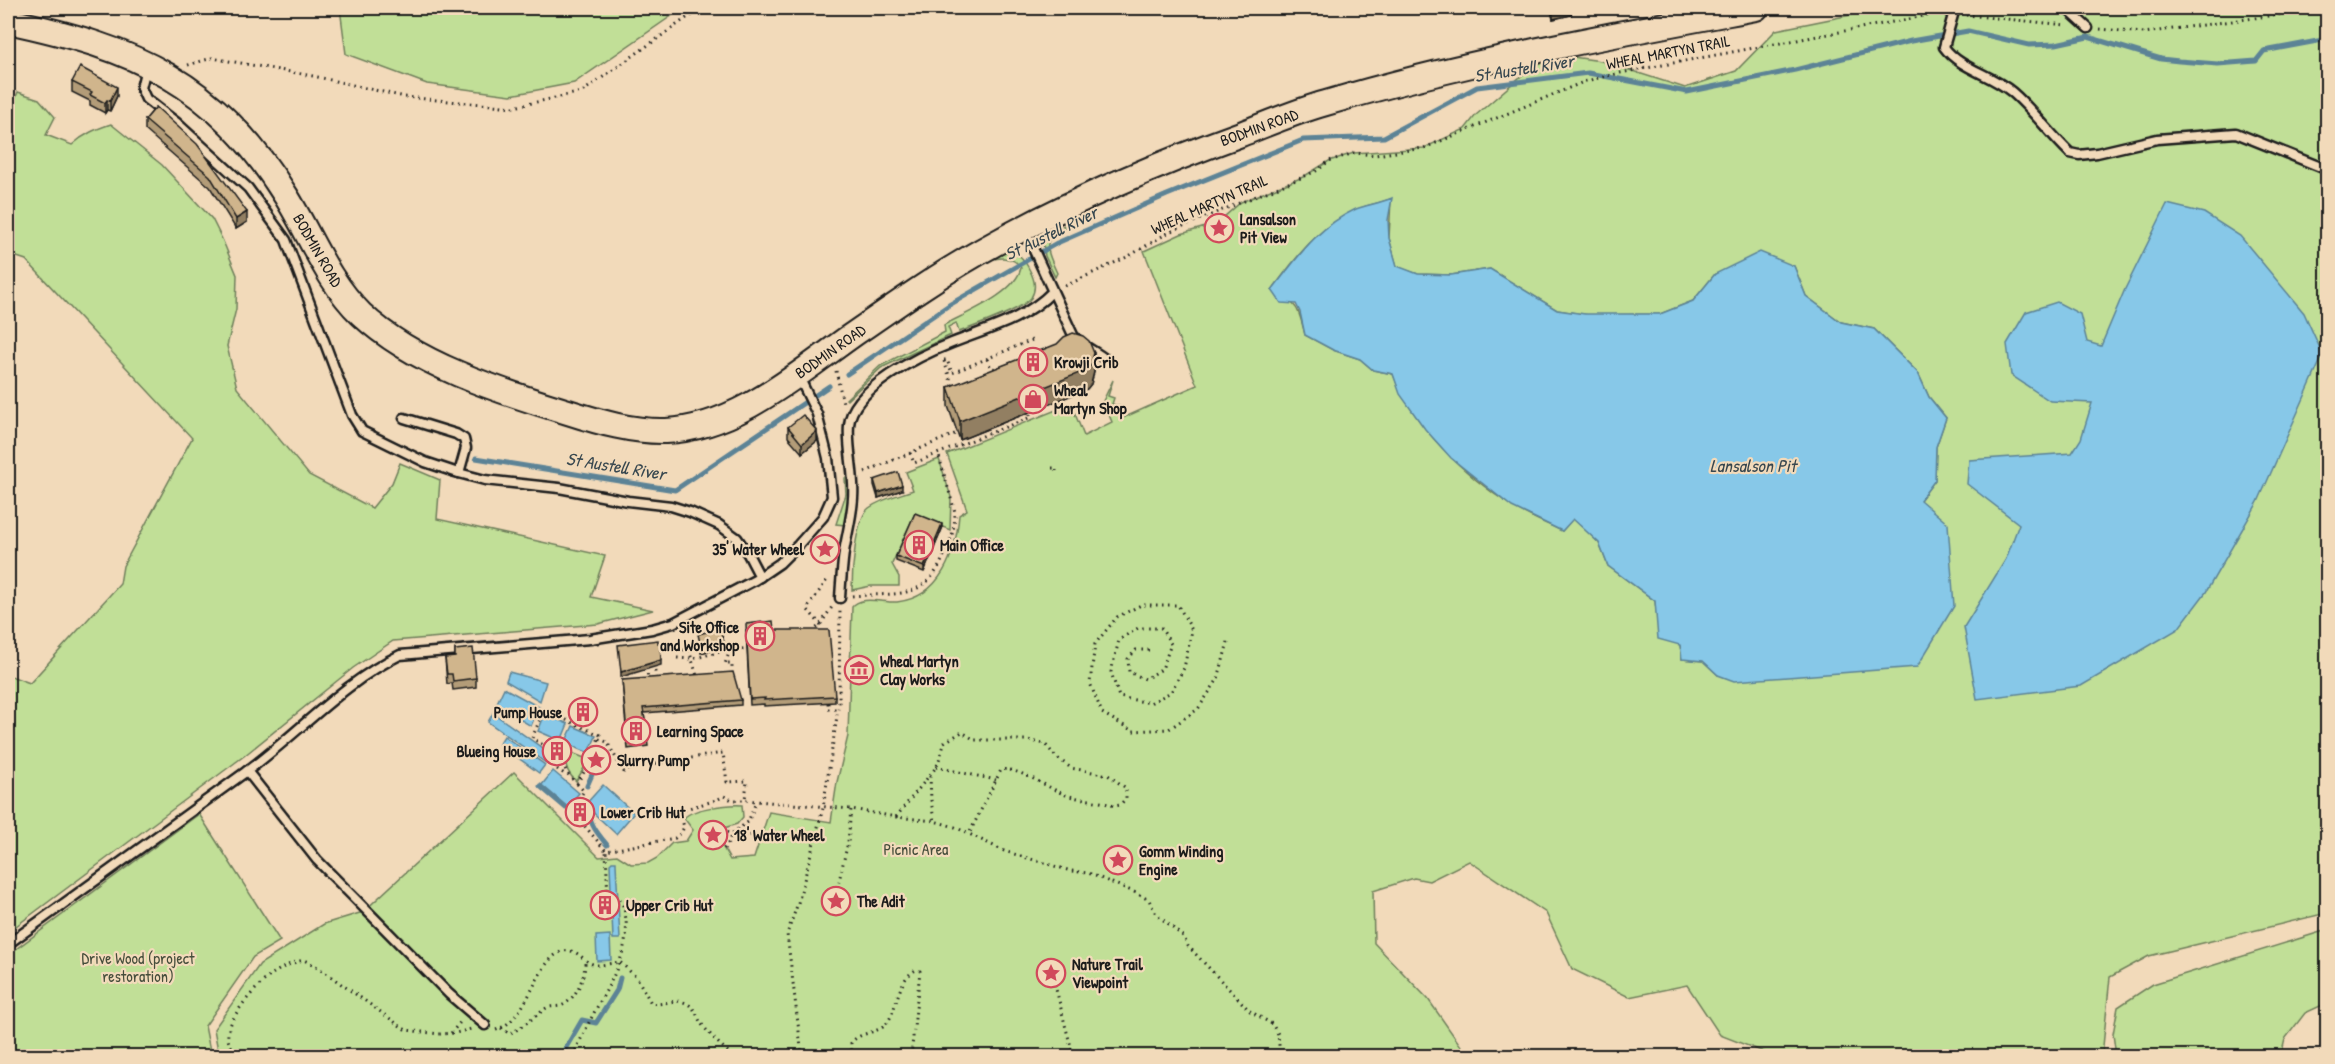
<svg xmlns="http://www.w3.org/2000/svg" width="2335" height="1064" font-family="'Patrick Hand',sans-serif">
<rect width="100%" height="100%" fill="#f2daba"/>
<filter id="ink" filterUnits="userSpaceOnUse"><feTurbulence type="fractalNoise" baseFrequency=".0167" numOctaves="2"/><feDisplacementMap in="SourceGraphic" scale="12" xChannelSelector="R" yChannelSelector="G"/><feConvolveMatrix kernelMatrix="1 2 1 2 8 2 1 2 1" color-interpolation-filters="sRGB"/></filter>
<g filter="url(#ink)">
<g fill="#c1df97" stroke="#6e7e5a" stroke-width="1.5" fill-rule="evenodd">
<polygon points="340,8 683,8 574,83 511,95 427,84 346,54"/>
<path d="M1885 8H2327V913L2149 956 2110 977 2102 1056H1774L1720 1035 1687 985 1629 997 1572 969 1546 913 1469 861 1429 881 1414 878 1373 891 1374 943 1428 999 1463 1049 1465 1056H219L214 1029 260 964 324 924 363 912 514 772 599 857 617 855 631 864 648 863 657 858 672 843 686 841 693 830 684 818C693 808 729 804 742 805L743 817 737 824 714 831 730 860 754 858 769 812 831 822 837 782 848 736 852 607C861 595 883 603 897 602 941 597 956 553 959 515L967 510 947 454 1071 404 1084 436 1112 422 1103 401 1113 380 1108 396 1114 398 1112 404 1119 406 1116 414 1123 418 1197 385 1144 251 1181 234 1216 224 1241 202 1303 177 1329 161 1354 153 1424 148 1465 129 1476 115 1534 65 1573 57 1601 61 1685 88 1736 71 1776 30ZM1391 199 1389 238 1397 267 1418 274 1451 275 1490 269 1557 310 1589 315 1660 314 1693 301 1715 274 1794 266 1806 296 1841 322 1874 329 1918 373 1929 397 1946 418 1936 447 1935 480 1920 500 1718 675 1703 661 1682 659 1680 645 1657 618 1655 601 1608 566 1599 543 1573 518 1562 531C1545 523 1527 516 1512 506 1465 476 1413 426 1393 374L1373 370 1360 359 1333 350 1305 335C1298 305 1298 306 1272 290 1296 257 1318 227 1356 210 1366 205 1380 203 1391 199Z"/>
<path d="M18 92 39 99 55 117 46 135 72 145C84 134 96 129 111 124L162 165 212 219 223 241 237 275 236 309 227 346 237 388 309 475 372 508 392 483 400 463 440 480 437 519 605 556 591 597 653 610 598 624 393 641 353 668 244 756 8 932V675L30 683 120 584 123 566 192 438 26 260 8 254V108L11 109Z"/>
<path d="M1073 221 1074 223C1042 237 1043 243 1057 273L1055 277 1045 256 1043 243 1050 232Z"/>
<path d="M1007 251C1018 252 1023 258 1028 267 1033 276 1038 287 1031 298 1022 310 975 326 959 332L956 323 948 327 951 335 881 368 847 400 846 399 880 366 945 332 944 325C966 313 1015 294 1021 268 1013 254 997 258 983 261Z"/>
<path d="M939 459 951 497 950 530 914 515 892 564 899 577V586H871L852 590C852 572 855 519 869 508 881 499 899 495 913 490L906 472Z"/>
<path d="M848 475C856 488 849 507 847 521L845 525 836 524 846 494 845 478Z"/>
<path d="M567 751 587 759 586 765 576 781C567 773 563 763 567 751Z"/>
<polygon points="199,814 280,941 253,957 205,1026 211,1056 8,1056 8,955"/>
<polygon points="2327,930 2327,1003 2305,1013 2285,1039 2281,1056 2116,1056 2113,1034 2118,1007 2153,984"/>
</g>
<g fill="#87c8e8" stroke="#5c8396" stroke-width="1.5">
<path d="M1392 198 1388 220 1389 238 1397 266 1418 274 1451 275 1490 269 1557 310 1585 314H1660L1693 301 1715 274 1760 252 1794 266 1806 296 1841 322 1874 329 1918 373 1929 397 1946 418 1936 447 1935 480 1920 500 1948 524 1954 606 1917 667 1734 681 1718 675 1703 661 1682 659 1680 645 1658 639 1655 601 1608 566 1599 543 1573 519 1562 531 1512 507 1451 458 1425 429 1400 394 1393 374 1373 370 1360 359 1333 350 1305 335 1300 312 1296 304 1281 303 1272 290C1297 258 1317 227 1356 209 1367 205 1380 203 1392 198Z"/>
<polygon points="2167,204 2204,213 2240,236 2304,313 2323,355 2258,502 2206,592 2178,629 2081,686 1977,699 1964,627 2006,559 2019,524 1967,484 1969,460 2072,453 2081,439 2092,403 2050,401 2011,375 2007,344 2026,312 2057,302 2080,314 2087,342 2101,346 2125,289"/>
<polygon points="509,672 546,682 540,701 506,681"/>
<polygon points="504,688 539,707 531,726 496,705"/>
<polygon points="493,713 552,755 546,763 488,722"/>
<polygon points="545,714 568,724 561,741 538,731"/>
<polygon points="573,726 596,736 589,753 565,743"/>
<polygon points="504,736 545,765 539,773 499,744"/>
<polygon points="553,771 579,793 567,807 541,786"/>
<polygon points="603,785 634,813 616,834 585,805"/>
<polygon points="612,862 616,862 616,864 620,939 613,939 610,864"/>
<polygon points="610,935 611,960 597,961 596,936"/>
</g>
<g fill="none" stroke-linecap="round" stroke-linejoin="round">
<g stroke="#5c8396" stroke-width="5">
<polyline points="847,374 949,305 1057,243 1167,195 1303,140 1384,137 1477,87 1588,73 1687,92 1795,70 1911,41 1968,31 2029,45 2056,44 2088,37 2161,59 2179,61 2218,64 2256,61 2264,51 2328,39"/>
<polyline points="476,458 675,490 829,386"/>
<polyline points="540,786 566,808"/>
<polyline points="587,786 594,770 594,760"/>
<path d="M575 811 580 804 589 812C590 825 599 835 607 845"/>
<polyline points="561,1056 582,1020 596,1023 617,990 620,978"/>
</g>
<g stroke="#1c1c1c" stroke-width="13">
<g id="service">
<path d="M1955 8 1944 47C1960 69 1991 74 2012 92 2033 110 2050 134 2070 153L2079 155 2097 153 2157 139 2236 133 2328 170"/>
<polyline points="2066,8 2088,28"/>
<polyline points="146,68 141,88 146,99 177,123 248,188 286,240 352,415 362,431 425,462 455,472 485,480 559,488 628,501 671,506 690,512 719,525 737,538 748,554 760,577"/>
<path d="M1025 231 1073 335C1081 346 1094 350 1105 359"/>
<polyline points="404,418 456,434 464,439 466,448 459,473"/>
<path d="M840 598C841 582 842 567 844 552 847 534 852 516 853 498 855 474 847 449 849 425 852 388 921 355 952 343 987 329 1026 319 1052 292"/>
<polyline points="8,944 247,771"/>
<path d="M485 1025 449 994 317 860 247 771C299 733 342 683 400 655L590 639 652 629 673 623 755 580 780 563 798 545 823 517 832 497 828 458 817 414 799 377"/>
<polyline points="2325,1056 2328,1053"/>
</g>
</g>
<g stroke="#1c1c1c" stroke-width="28">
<path id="secondary" d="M8 21C135 48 215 82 286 196 311 236 327 281 361 314 414 364 499 391 568 412 599 422 633 432 666 431 736 428 796 375 851 336 897 304 944 271 994 244 1073 200 1155 165 1241 134 1269 123 1297 111 1326 103 1467 61 1612 35 1756 8"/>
</g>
<g stroke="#1c1c1c" stroke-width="3" stroke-dasharray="1.5 4.5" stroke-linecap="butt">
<polyline points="1966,15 2066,25"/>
<polyline points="2100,29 2144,33 2327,8"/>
<polyline points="188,65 212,58 313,76 405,97 514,107 582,92 688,17 708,8"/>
<polyline points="1065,286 1129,256 1171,231 1303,177 1318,170 1329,161 1354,153 1375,155 1424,148 1586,81 1620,73 1941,13"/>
<polyline points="987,359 991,368 997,369"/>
<polyline points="944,360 947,360 952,373 1032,340"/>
<polyline points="944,361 953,387"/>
<polyline points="836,371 843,403"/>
<polyline points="910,453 914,463 1031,417 1027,409"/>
<polyline points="1052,468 1056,468 1056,471"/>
<polyline points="865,472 957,433"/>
<path d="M852 596C895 592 926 603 945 553 951 540 955 527 955 512L938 453"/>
<polyline points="821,625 807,609 827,580"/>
<polyline points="812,632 820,625 832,607"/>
<polyline points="659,649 689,650 697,676"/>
<polyline points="730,650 725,664 732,664 732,676"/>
<polyline points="1149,650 1136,650 1128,659 1129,672 1145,679 1162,669 1171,644 1161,628 1138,628 1119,640 1111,672 1119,697 1150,703 1171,692 1184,668 1192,630 1178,605 1141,605 1117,617 1095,644 1090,683 1102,713 1133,731 1169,729 1198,709 1218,679 1229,638"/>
<polyline points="677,658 692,659 722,651 751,648"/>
<polyline points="654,665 656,679"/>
<polyline points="647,668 648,682"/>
<polyline points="828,703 828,709 837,709"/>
<path d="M544 710 600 735 588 766 577 783C559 769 567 764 563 747L556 744 550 749 532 738Z"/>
<polyline points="599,739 607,742 624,772 645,761 653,764 723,753 727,782 747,781 745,800 851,809 896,817 934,821 955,827 1004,851 1071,871 1088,873 1134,892 1149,900 1156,914 1184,937 1188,946 1250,1011 1272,1024 1278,1034 1280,1056"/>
<polyline points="936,767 996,780"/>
<polyline points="557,769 566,775"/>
<polyline points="930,776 931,800 934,821"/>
<polyline points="577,784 584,791 571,810 606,851"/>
<path d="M896 817 937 766 945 742 962 732 975 740H1028L1045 744 1056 757 1071 768 1108 775 1126 788V798L1120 805 1114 806C1098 800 1082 800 1066 795 1050 789 1016 766 1001 770L969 834"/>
<polyline points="721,830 731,834 748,822 756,802"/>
<polyline points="724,849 729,842 731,834 737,836 755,835"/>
<polyline points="836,894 848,842 851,809"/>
<path d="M1051 973C1060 1000 1065 1029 1074 1056"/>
<path d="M501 1028 510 1034C522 1027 533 1018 545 1009 550 1005 557 1008 563 1005 577 998 586 974 585 960"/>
<path d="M496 1030C531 1018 536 957 564 951 579 948 584 964 597 965 604 965 613 963 620 962L637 978 651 1003C662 1006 672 999 683 1002 697 1006 696 1018 704 1027 713 1038 723 1049 735 1056"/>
<polyline points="451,1033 462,1020"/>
<path d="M266 1056C256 1053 238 1055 231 1046 216 1027 259 983 274 973 283 967 293 962 304 960L316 966 406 1030 439 1034 456 1033 471 1029"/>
<path d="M573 1056C580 1041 587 1026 595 1011 614 976 638 938 620 898L608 899 606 851 675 838 681 833 684 827 680 812C695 804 711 804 724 796L732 800H745"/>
<polyline points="802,1056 787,934 798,903 823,808 839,703 840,608"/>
<path d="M852 1056 851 1043C860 1031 879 1034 887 1023 898 1008 897 979 916 970L920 971 911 1056"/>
</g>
<use href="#service" stroke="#f2daba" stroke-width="8"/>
<use href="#secondary" stroke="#f2daba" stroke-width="24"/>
</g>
<g fill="#b39c78" stroke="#1c1c1c" stroke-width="1.5">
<polygon points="1550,8 1571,8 1571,15 1553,19"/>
<polygon points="72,82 117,96 110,111 107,110 105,113 90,105 90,101 72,92"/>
<polygon points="156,107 247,222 236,229 210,187 145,130 145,120"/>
<polygon points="1094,372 1091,384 1087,389 960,440 948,406 948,387"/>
<polygon points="788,427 817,441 802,453 788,437"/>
<polygon points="874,480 902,490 878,498 874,485"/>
<polygon points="942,529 924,572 896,561 896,556"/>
<polygon points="746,630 774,630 835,696 835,702 764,706 764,704 750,705"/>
<polygon points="455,650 476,678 476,687 453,690 452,683 447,684 445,658 455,657"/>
<polygon points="622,680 741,700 741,705 644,713 648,746 628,749"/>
</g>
<g fill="#927f62" stroke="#1c1c1c" stroke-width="1.5">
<polygon points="1559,8 1571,8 1571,15 1553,19 1553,9"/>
<polygon points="117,87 117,96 110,111 110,101"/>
<polygon points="107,100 107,110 105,113 105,103"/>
<polygon points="247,212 247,222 236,229 236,219"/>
<polygon points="1094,353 1094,372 1091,384 1087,389 960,440 960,421"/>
<polygon points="817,431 817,441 802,453 802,444"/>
<polygon points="902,485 902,490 878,498 878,493"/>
<polygon points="942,524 942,529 924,572 924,567"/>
<polygon points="724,642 724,647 701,653 701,648"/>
<polygon points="661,660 661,665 621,677 621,672"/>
</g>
<g fill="#d0b58c" stroke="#1c1c1c" stroke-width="1.5">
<polygon points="80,67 117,87 110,101 107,100 105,103 90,95 92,92 72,82"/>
<polygon points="156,107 197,144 247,212 236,219 210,176 145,120"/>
<polygon points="1073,333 1083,336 1089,341 1094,353 1091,365 1087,370 960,421 948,387 1057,344 1064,337"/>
<polygon points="803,415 817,431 802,444 788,427"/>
<polygon points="898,472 902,485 878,493 874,480"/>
<polygon points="915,513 942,524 924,567 896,556"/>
<polygon points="773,621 774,630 829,630 835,696 764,700 765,698 750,699 746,624"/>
<polygon points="720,629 724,642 701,648 698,634"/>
<polygon points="658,640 658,644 660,644 661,660 621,672 618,645"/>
<polygon points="473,648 476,678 453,681 452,674 447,674 445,658 455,657 455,650"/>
<polygon points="733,672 741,700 643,708 648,740 628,743 622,680"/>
</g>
</g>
<defs>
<g id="sight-ring" transform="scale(1.5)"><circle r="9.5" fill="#f2daba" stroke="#d1495b" stroke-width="1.5"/><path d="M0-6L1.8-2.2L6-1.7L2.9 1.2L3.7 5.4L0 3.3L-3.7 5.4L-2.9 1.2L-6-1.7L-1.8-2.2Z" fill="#d1495b"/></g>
<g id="building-ring" transform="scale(1.5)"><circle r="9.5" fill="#f2daba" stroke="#d1495b" stroke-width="1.5"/><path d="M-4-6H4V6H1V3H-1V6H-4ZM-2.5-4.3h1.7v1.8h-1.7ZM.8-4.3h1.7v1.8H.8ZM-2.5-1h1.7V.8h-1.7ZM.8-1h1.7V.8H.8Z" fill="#d1495b"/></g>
<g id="shop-ring" transform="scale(1.5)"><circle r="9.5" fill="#f2daba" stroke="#d1495b" stroke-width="1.5"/><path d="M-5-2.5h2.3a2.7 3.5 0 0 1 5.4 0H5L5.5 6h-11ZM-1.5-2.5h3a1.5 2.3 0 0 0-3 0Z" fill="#d1495b"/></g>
<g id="museum-ring" transform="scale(1.5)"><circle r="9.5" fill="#f2daba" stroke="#d1495b" stroke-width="1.5"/><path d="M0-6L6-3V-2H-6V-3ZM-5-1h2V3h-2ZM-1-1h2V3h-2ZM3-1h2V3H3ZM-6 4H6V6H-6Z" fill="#d1495b"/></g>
</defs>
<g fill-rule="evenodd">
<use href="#sight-ring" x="1219" y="228"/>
<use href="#building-ring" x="1033" y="362"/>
<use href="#shop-ring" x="1033" y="399"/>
<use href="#building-ring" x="919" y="545"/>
<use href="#sight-ring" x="825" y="549"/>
<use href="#building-ring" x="760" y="636"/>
<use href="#museum-ring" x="859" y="670"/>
<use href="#building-ring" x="583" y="712"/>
<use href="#building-ring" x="636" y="731"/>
<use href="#building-ring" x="557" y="751"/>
<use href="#sight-ring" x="596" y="760"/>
<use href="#building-ring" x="580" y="812"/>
<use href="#sight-ring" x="713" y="835"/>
<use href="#sight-ring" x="1118" y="860"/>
<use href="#sight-ring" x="836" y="901"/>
<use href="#building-ring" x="605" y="905"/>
<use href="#sight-ring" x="1051" y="973"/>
</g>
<g text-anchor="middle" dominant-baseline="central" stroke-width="4.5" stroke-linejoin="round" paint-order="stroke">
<g font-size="16" fill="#1c1c1c" stroke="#f2daba">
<text transform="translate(1668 52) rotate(-11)">WHEAL MARTYN TRAIL</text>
<text transform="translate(1259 127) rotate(-20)">BODMIN ROAD</text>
<text transform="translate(1209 204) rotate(-24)">WHEAL MARTYN TRAIL</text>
<text transform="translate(318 250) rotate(60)">BODMIN ROAD</text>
<text transform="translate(830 351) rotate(-35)">BODMIN ROAD</text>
</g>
<g font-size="16" font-weight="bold" fill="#1c1c1c" stroke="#f2daba" text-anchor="start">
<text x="1240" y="219">Lansalson<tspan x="1240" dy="18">Pit View</tspan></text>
<text x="1054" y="362">Krowji Crib</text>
<text x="1054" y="390">Wheal<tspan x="1054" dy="18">Martyn Shop</tspan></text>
<text x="940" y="545">Main Office</text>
<text x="804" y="549" text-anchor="end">35' Water Wheel</text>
<text x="739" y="627" text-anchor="end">Site Office<tspan x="739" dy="18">and Workshop</tspan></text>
<text x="880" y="661">Wheal Martyn<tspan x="880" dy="18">Clay Works</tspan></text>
<text x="562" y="712" text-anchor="end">Pump House</text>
<text x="657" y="731">Learning Space</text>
<text x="536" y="751" text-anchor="end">Blueing House</text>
<text x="617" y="760">Slurry Pump</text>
<text x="601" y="812">Lower Crib Hut</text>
<text x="734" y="835">18' Water Wheel</text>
<text x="1139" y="851">Gomm Winding<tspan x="1139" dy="18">Engine</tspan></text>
<text x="857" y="901">The Adit</text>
<text x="626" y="905">Upper Crib Hut</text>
<text x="1072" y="964">Nature Trail<tspan x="1072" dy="18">Viewpoint</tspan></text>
</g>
<g font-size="16" fill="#454d3b" stroke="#f2daba">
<text x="916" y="849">Picnic Area</text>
<text x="138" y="958">Drive Wood (project<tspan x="138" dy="18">restoration)</tspan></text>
</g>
<g font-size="18" font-style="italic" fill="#37474f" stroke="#f2daba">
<text transform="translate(1524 68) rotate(-9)">St Austell River</text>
<text transform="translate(1051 233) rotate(-26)">St Austell River</text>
<text x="1753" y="465">Lansalson Pit</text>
<text transform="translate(616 466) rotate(9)">St Austell River</text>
</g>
</g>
<rect width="2335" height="1064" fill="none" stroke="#f2daba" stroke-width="30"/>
<rect x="15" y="15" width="2305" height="1034" fill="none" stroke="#1c1c1c" stroke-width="2" filter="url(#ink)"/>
</svg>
